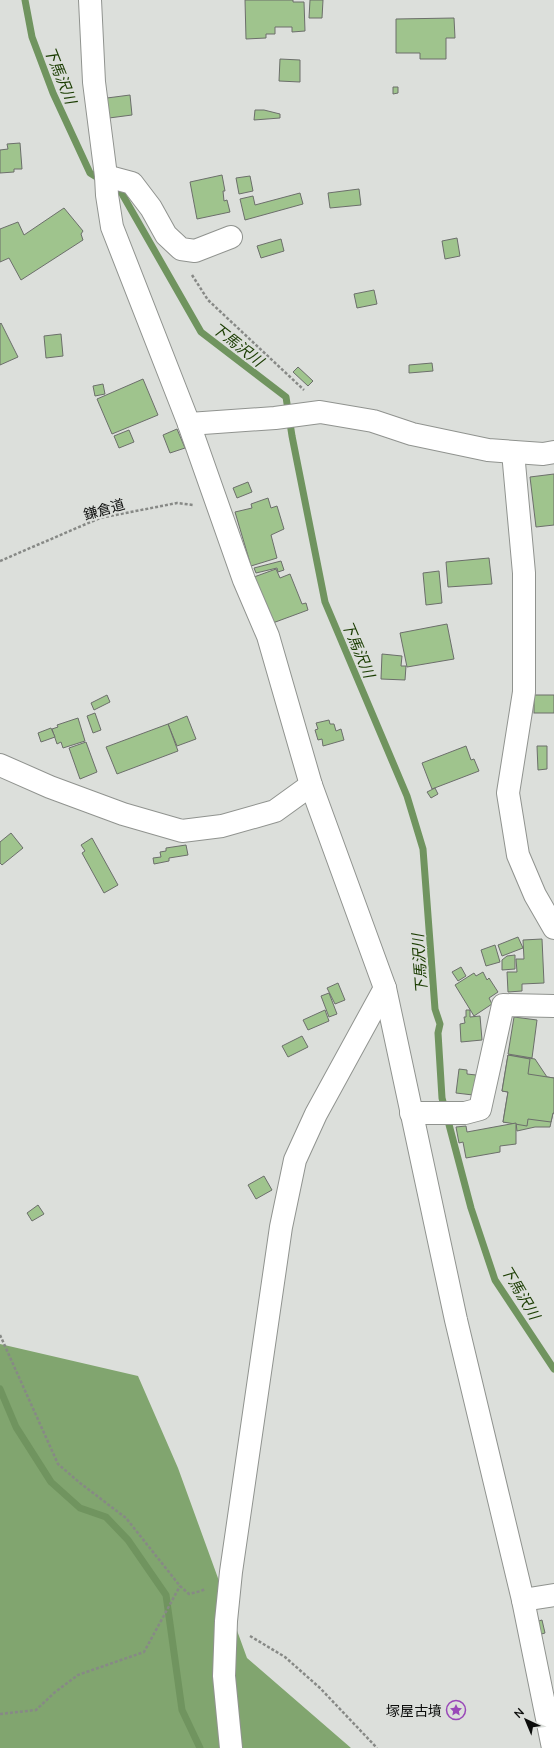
<svg xmlns="http://www.w3.org/2000/svg" width="554" height="1748" font-family="Lato,'Noto Sans JP',sans-serif">
<rect width="100%" height="100%" fill="#dcdfdb"/>
<polygon fill="#81a56f" points="0,1344 138,1376 178,1468 247,1658 351,1748 0,1748"/>
<g fill="none" stroke-linecap="round" stroke-linejoin="round">
<g stroke="#70945f" stroke-width="7">
<polyline points="25,0 32,37 53,93 90,173 103,181"/>
<polyline points="112,187 121,192 201,332 286,397 292,436 325,602 407,796 423,849 435,1009 440,1024 438,1033 442,1098 471,1208 495,1280 554,1369"/>
<polyline points="0,1389 16,1427 51,1482 80,1508 106,1517 128,1540 166,1595 182,1710 200,1748"/>
</g>
</g>
<g fill="#9fc48d" stroke="#6c6f6b">
<polygon points="245,0 293,0 293,2 304,2 305,31 292,32 292,27 275,27 275,34 266,34 266,38 246,39"/>
<polygon points="310,0 323,0 322,18 309,18"/>
<polygon points="454,18 455,38 446,38 446,59 420,59 420,53 396,53 396,19"/>
<polygon points="280,59 300,60 300,82 279,81"/>
<polygon points="393,87 398,87 398,93 393,94"/>
<polygon points="130,95 132,115 109,118 107,98"/>
<polygon points="255,110 264,110 280,114 280,118 254,120"/>
<polygon points="20,143 22,169 14,169 14,172 0,173 0,150 8,149 7,144"/>
<polygon points="222,175 225,191 223,191 224,201 227,200 230,212 197,219 190,182"/>
<polygon points="250,176 253,191 239,194 236,178"/>
<polygon points="359,189 361,205 330,208 328,193"/>
<polygon points="300,193 303,204 245,220 240,199 253,196 255,205"/>
<polygon points="64,208 83,231 81,234 83,240 21,280 9,258 0,262 0,229 18,222 24,235"/>
<polygon points="457,238 460,256 445,259 442,241"/>
<polygon points="281,239 284,251 261,258 257,246"/>
<polygon points="374,290 377,304 357,308 354,294"/>
<polygon points="1,323 18,357 0,365 0,324"/>
<polygon points="61,334 63,356 46,358 44,336"/>
<polygon points="432,363 433,371 409,373 409,365"/>
<polygon points="298,367 313,381 308,386 293,372"/>
<polygon points="143,379 158,415 112,434 97,399"/>
<polygon points="103,384 105,394 95,396 93,386"/>
<polygon points="177,429 185,448 170,453 163,435"/>
<polygon points="129,430 134,442 119,448 114,436"/>
<polygon points="554,474 554,525 536,527 530,477"/>
<polygon points="248,482 252,492 237,498 233,488"/>
<polygon points="268,498 271,508 277,506 284,529 271,535 277,558 251,566 235,512 252,508 251,504"/>
<polygon points="489,558 492,584 448,587 446,562"/>
<polygon points="281,561 284,570 278,572 277,568 256,573 254,568"/>
<polygon points="276,569 280,578 290,574 302,604 306,603 308,610 270,624 254,577"/>
<polygon points="439,571 442,603 426,605 423,573"/>
<polygon points="447,624 454,659 407,667 400,633"/>
<polygon points="382,654 402,656 401,666 406,666 405,680 381,679"/>
<polygon points="107,695 110,702 94,710 91,703"/>
<rect x="534" y="695" width="20" height="18"/>
<polygon points="95,713 101,730 93,733 87,716"/>
<polygon points="187,716 196,739 177,746 168,724"/>
<polygon points="78,718 85,741 63,748 61,742 57,744 52,729 58,727 57,725"/>
<polygon points="329,720 330,724 334,724 336,731 341,729 344,740 323,746 322,739 318,740 315,730 318,729 316,723"/>
<polygon points="168,724 178,751 117,774 106,747"/>
<polygon points="51,728 55,737 41,742 38,733"/>
<polygon points="86,742 97,772 80,779 69,748"/>
<polygon points="466,746 471,760 474,759 479,771 432,789 422,763"/>
<polygon points="537,746 547,746 547,769 538,770"/>
<polygon points="435,788 438,794 431,798 427,792"/>
<polygon points="11,833 23,848 2,865 0,863 0,842"/>
<polygon points="92,838 118,885 104,893 82,853 85,851 81,845"/>
<polygon points="186,845 188,855 169,858 169,861 154,864 153,858 161,857 160,852 166,851 166,848"/>
<polygon points="518,937 523,948 502,956 498,945"/>
<polygon points="542,939 544,983 522,984 522,991 508,992 507,972 517,972 516,959 524,959 523,940"/>
<polygon points="495,945 500,962 486,966 481,950"/>
<polygon points="515,955 515,969 502,970 502,960 507,956"/>
<polygon points="461,967 466,976 458,981 452,972"/>
<polygon points="483,972 487,980 489,978 498,992 489,998 492,1004 474,1016 455,985 474,973 476,976"/>
<polygon points="338,983 345,1000 335,1004 327,988"/>
<polygon points="329,993 337,1014 329,1017 321,996"/>
<polygon points="325,1010 329,1021 308,1030 303,1020"/>
<polygon points="466,1010 470,1010 470,1017 480,1016 482,1040 461,1042 460,1024 465,1023 464,1017 466,1017"/>
<polygon points="514,1017 537,1020 532,1058 508,1054"/>
<polygon points="302,1036 308,1047 288,1057 282,1046"/>
<polygon points="508,1055 535,1059 547,1077 554,1078 554,1113 553,1113 550,1127 535,1127 517,1131 516,1123 503,1122 508,1092 502,1091"/>
<polygon points="508,1055 530,1059 528,1074 554,1078 554,1113 553,1113 551,1122 528,1119 527,1126 503,1122 508,1092 502,1091"/>
<polygon points="459,1069 467,1070 467,1074 476,1075 473,1095 456,1093"/>
<polygon points="516,1123 516,1144 500,1146 500,1152 466,1158 463,1142 459,1143 456,1127 466,1126 467,1132"/>
<polygon points="264,1176 272,1190 256,1199 248,1185"/>
<polygon points="38,1205 44,1214 32,1221 27,1213"/>
<polygon points="542,1620 545,1633 538,1635 532,1623"/>
</g>
<g fill="none" stroke-linecap="round" stroke-linejoin="round">
<g stroke="#90938f" stroke-width="24">
<g id="minor">
<polyline points="90,0 94,82 106,176 107,195 112,227 189,424 244,580 268,636 311,785 385,988 456,1320 523,1600 553,1748"/>
<polyline points="106,176 132,183 151,208 166,235 181,249 195,251 231,237"/>
<polyline points="189,424 275,418 320,412 373,421 412,434 488,450 543,454 554,452"/>
<polyline points="513,452 524,573 524,692 508,793 518,855 535,895 554,928"/>
<polyline points="0,765 50,787 123,814 182,831 222,826 275,811 311,785"/>
<polyline points="411,1113 465,1113 480,1109 503,1005 554,1006"/>
<polyline points="523,1600 554,1595"/>
<polyline points="231,1748 224,1676 226,1621 231,1572 281,1227 295,1160 316,1114 385,988"/>
</g>
</g>
<g stroke="#878986" stroke-width="2.5" stroke-dasharray="3 2" stroke-linecap="butt">
<polyline points="192,275 208,300 304,390"/>
<polyline points="0,561 100,518 177,503 193,505"/>
<polyline points="0,1335 58,1464 80,1483 126,1518 180,1586 189,1594 201,1591 205,1589"/>
<polyline points="250,1636 285,1657 320,1688 377,1748"/>
<polyline points="0,1714 36,1710 54,1693 78,1675 144,1652 180,1586"/>
</g>
<use href="#minor" stroke="#fff" stroke-width="22"/>
</g>
<defs>
<g id="sight-ring" transform="scale(1)"><circle r="9.5" fill="#dcdfdb" stroke="#9948b8" stroke-width="1.5"/><path d="M0-6L1.8-2.2L6-1.7L2.9 1.2L3.7 5.4L0 3.3L-3.7 5.4L-2.9 1.2L-6-1.7L-1.8-2.2Z" fill="#9948b8"/></g>
</defs>
<g fill-rule="evenodd">
<use href="#sight-ring" x="456" y="1710"/>
</g>
<g text-anchor="middle" dominant-baseline="central" stroke-width="4" stroke-linejoin="round" paint-order="stroke">
<g font-size="14" fill="#0c0d0c" stroke="#dcdfdb">
<text transform="translate(104 509) rotate(-16)">鎌倉道</text>
</g>
<g font-size="14" fill="#0c0d0c" stroke="#dcdfdb" text-anchor="end">
<text x="442" y="1710">塚屋古墳</text>
</g>
<g font-size="15" font-style="italic" fill="#1a3c01" stroke="#dcdfdb">
<text transform="translate(61 75) rotate(68)">下馬沢川</text>
<text transform="translate(238 344) rotate(38)">下馬沢川</text>
<text transform="translate(359 649) rotate(67)">下馬沢川</text>
<text transform="translate(419 964) rotate(-94)">下馬沢川</text>
<text transform="translate(521 1292) rotate(59)">下馬沢川</text>
</g>
</g>
<g transform="translate(526 1720) rotate(316)" stroke="#dcdfdb" stroke-width="3" paint-order="stroke">
<path d="M0-3L7 15L0 10L-7 15Z" fill="#0c0d0c"/>
<text y="-6" font-size="11" font-weight="bold" text-anchor="middle" fill="#0c0d0c">N</text>
</g>
</svg>
